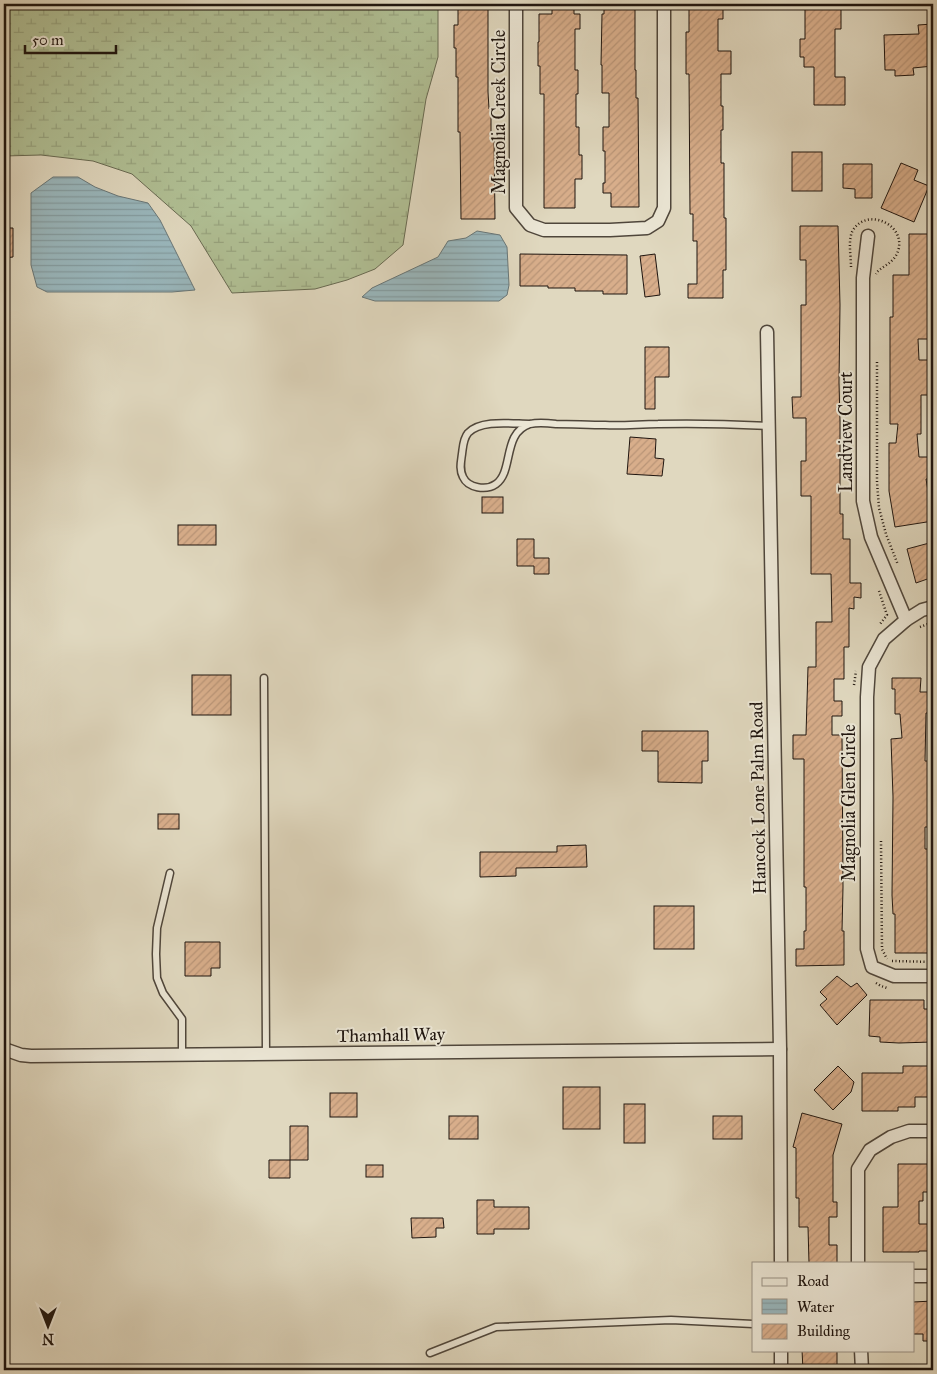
<svg xmlns="http://www.w3.org/2000/svg" width="937" height="1374" font-family="'IM FELL Great Primer',serif">
<defs>
<pattern id="wetland-marsh" width="20" height="14" patternUnits="userSpaceOnUse" patternTransform="scale(1.25)"><rect width="20" height="14" fill="#b0bf94"/><path d="M1 5h8M5 5V1M11 12h8M15 12V8" fill="none" stroke="#97a37e"/></pattern>
<pattern id="water-rules" width="6" height="5" patternUnits="userSpaceOnUse" patternTransform="scale(1.25)"><rect width="6" height="5" fill="#99b7bd"/><path d="M0 2.5h6" fill="none" stroke="#839ca1"/></pattern>
<pattern id="building-hatch" width="6" height="6" patternUnits="userSpaceOnUse" patternTransform="scale(1.25)"><rect width="6" height="6" fill="#d8ae8b"/><path d="M-1 1l2-2M0 6l6-6M5 7l2-2" fill="none" stroke="#b99577"/></pattern>
</defs>
<rect width="100%" height="100%" fill="#e0d8bf"/>
<filter id="stains"><feTurbulence type="fractalNoise" baseFrequency=".004" numOctaves="4"/><feColorMatrix values="0 0 0 0 .2 0 0 0 0 .09 0 0 0 0 .02 0 0 0 .5 -.17"/></filter>
<radialGradient id="worn" r=".72"><stop offset=".6" stop-color="#630" stop-opacity="0"/><stop offset="1" stop-color="#630" stop-opacity=".3"/></radialGradient>
<polygon fill="url(#wetland-marsh)" stroke="#686a52" points="4,4 438,4 438,57 426,99 403,245 375,269 347,280 315,289 232,293 191,226 132,174 93,161 41,155 4,156"/>
<g fill="url(#water-rules)" stroke="#687677">
<polygon points="53,177 78,177 95,187 118,196 148,203 160,220 195,290 172,292 47,292 37,287 31,265 31,193"/>
<polygon points="477,231 500,235 507,247 509,285 507,295 499,301 375,301 362,297 372,288 438,257 448,241 466,238"/>
</g>
<g fill="url(#building-hatch)" stroke="#1f150f">
<polygon points="458,4 488,4 488,92 489,109 491,109 491,136 494,136 495,219 461,219 460,132 458,132 458,77 456,77 456,48 454,48 454,25 458,25"/>
<polygon points="552,4 574,4 574,14 580,14 580,29 575,29 575,70 578,70 578,94 576,94 576,127 579,127 579,155 582,155 582,179 575,179 575,208 544,208 544,94 540,94 540,66 538,66 538,42 539,42 539,14 552,14"/>
<polygon points="604,4 635,4 635,70 636,70 636,98 638,98 639,207 611,207 611,193 603,193 603,183 605,183 605,151 603,151 603,127 609,127 609,93 602,93 602,65 601,65 602,14 604,14"/>
<polygon points="689,4 723,4 723,19 718,19 718,51 731,51 731,74 721,74 721,106 723,106 723,130 721,130 721,163 724,163 724,218 726,218 726,270 723,270 723,298 688,298 688,284 697,284 697,241 693,241 693,214 690,214 689,74 686,74 686,32 689,32"/>
<polygon points="805,6 841,6 841,29 835,29 835,77 845,77 845,105 814,105 814,67 804,67 804,57 800,57 800,39 805,39"/>
<polygon points="933,24 933,66 913,68 914,75 895,76 895,70 885,70 884,35 919,34 918,25"/>
<rect x="792" y="152" width="30" height="39"/>
<polygon points="901,163 918,170 914,180 929,186 914,222 881,208"/>
<polygon points="843,164 872,164 872,198 855,198 855,189 843,188"/>
<polygon points="800,226 838,226 840,305 839,382 840,421 840,514 843,514 843,539 850,539 850,583 861,583 861,598 854,597 854,609 849,608 849,647 844,647 844,679 834,679 834,701 842,701 842,716 832,716 832,735 842,735 843,887 842,931 844,931 844,965 796,966 796,949 804,949 804,931 806,931 806,887 804,887 804,759 793,759 793,735 806,735 808,667 816,667 816,622 832,622 831,574 811,574 811,496 801,496 801,461 806,461 806,418 793,418 792,397 801,397 801,305 806,305 806,260 800,260"/>
<polygon points="4,228 13,228 13,257 4,258"/>
<polygon points="909,234 933,234 933,269 932,269 932,339 918,339 919,360 928,360 928,395 921,395 921,434 917,434 919,457 932,457 932,479 926,479 933,521 895,527 889,491 889,443 896,443 898,424 890,424 890,317 893,317 893,275 909,275"/>
<polygon points="520,254 627,255 627,294 603,294 603,291 575,291 575,288 548,288 548,286 520,286"/>
<polygon points="655,254 660,295 645,297 640,256"/>
<polygon points="645,347 669,347 669,377 655,377 655,409 645,409"/>
<polygon points="630,437 656,439 655,458 664,459 662,476 627,474"/>
<rect x="482" y="497" width="21" height="16"/>
<rect x="178" y="525" width="38" height="20"/>
<polygon points="517,539 534,539 534,558 549,558 549,574 534,574 534,566 517,566"/>
<polygon points="933,542 933,577 916,583 907,549"/>
<rect x="192" y="675" width="39" height="40"/>
<polygon points="892,678 921,678 920,692 933,692 933,713 926,713 925,761 933,761 933,797 928,797 928,827 925,827 925,849 933,849 933,875 932,875 933,953 895,953 895,914 893,914 892,895 893,797 891,739 902,738 900,714 895,714 895,689 892,689"/>
<polygon points="642,731 708,731 708,761 702,761 702,783 658,782 658,751 642,751"/>
<rect x="158" y="814" width="21" height="15"/>
<polygon points="586,845 587,867 516,868 516,876 480,877 480,852 557,852 557,846"/>
<rect x="654" y="906" width="40" height="43"/>
<polygon points="185,942 220,942 220,968 211,968 211,976 185,976"/>
<polygon points="837,976 851,987 857,983 867,995 837,1025 820,1005 827,999 820,992"/>
<polygon points="870,1000 924,1000 924,1009 933,1009 932,1042 899,1043 880,1042 880,1037 869,1036"/>
<polygon points="838,1066 854,1082 851,1092 833,1110 814,1090"/>
<polygon points="903,1066 933,1066 933,1097 915,1097 915,1107 898,1107 898,1111 862,1111 862,1073 903,1073"/>
<rect x="563" y="1087" width="37" height="42"/>
<rect x="330" y="1093" width="27" height="24"/>
<rect x="624" y="1104" width="21" height="39"/>
<polygon points="802,1113 842,1124 833,1155 833,1202 837,1202 837,1217 829,1217 829,1245 837,1245 837,1263 809,1263 808,1227 799,1227 799,1198 796,1198 796,1148 793,1147"/>
<rect x="449" y="1116" width="29" height="23"/>
<rect x="713" y="1116" width="29" height="23"/>
<polygon points="290,1126 308,1126 308,1160 290,1160 290,1178 269,1178 269,1160 290,1160"/>
<polygon points="898,1164 933,1164 933,1192 923,1192 923,1201 919,1201 919,1224 933,1224 933,1251 919,1251 919,1252 883,1252 883,1207 898,1207"/>
<rect x="366" y="1165" width="17" height="12"/>
<polygon points="477,1200 494,1200 494,1207 529,1207 529,1229 494,1229 494,1234 477,1234"/>
<polygon points="411,1218 443,1218 444,1228 436,1228 436,1237 412,1238"/>
<polygon points="933,1301 933,1341 923,1341 923,1334 913,1334 913,1302"/>
<polygon points="802,1350 837,1350 837,1370 803,1370"/>
</g>
<g fill="none" stroke-linecap="round" stroke-linejoin="round">
<g stroke="#4f463b" stroke-width="9">
<g id="service">
<path d="M530 424C513 424 481 419 468 433 463 439 463 447 462 454 461 462 459 469 463 477 468 488 486 491 496 484 514 471 502 433 530 424 538 422 548 423 556 424 572 424 589 425 605 425 623 426 640 424 658 424 695 423 731 424 768 426"/>
<polyline points="264,678 266,1054"/>
<polyline points="170,873 157,928 156,954 157,978 163,993 182,1019 182,1055"/>
<polyline points="430,1353 496,1327 671,1320 753,1324"/>
</g>
</g>
<g stroke="#4f463b" stroke-width="15">
<g id="minor">
<polyline points="516,4 516,208 530,225 544,230 610,230 647,228 658,221 664,208 664,4"/>
<polyline points="868,236 863,278 863,501 871,537 906,620"/>
<polyline points="767,332 780,1049 781,1263"/>
<polyline points="933,607 922,610 906,620 884,639 869,667 867,697 867,949 872,967 894,976 933,976"/>
<polyline points="4,1049 21,1055 31,1056 780,1049"/>
<polyline points="858,1263 858,1169 870,1150 891,1137 909,1131 933,1131"/>
<polyline points="913,1276 933,1276"/>
<polyline points="781,1350 781,1370"/>
<polyline points="861,1350 862,1370"/>
</g>
</g>
<g stroke="#1f150f" stroke-width="2.5" stroke-dasharray="1 2.5" stroke-linecap="butt">
<path d="M851 267C851 256 848 242 852 232 865 206 907 224 898 251 894 263 884 265 877 272L876 274"/>
<polyline points="877,362 877,482 879,508 886,534 898,565"/>
<polyline points="879,591 887,615 880,624"/>
<polyline points="920,627 933,622"/>
<polyline points="854,685 856,671"/>
<polyline points="881,841 882,949 887,959"/>
<polyline points="892,961 933,962"/>
<polyline points="876,983 881,986 887,988"/>
</g>
<use href="#service" stroke="#ebe6d5" stroke-width="6"/>
<use href="#minor" stroke="#ebe6d5" stroke-width="12"/>
</g>
<g text-anchor="middle" dominant-baseline="central" stroke-width="4" stroke-linejoin="round" paint-order="stroke">
<g font-size="18" fill="#1f150f" stroke="#ebe6d5">
<text transform="translate(499 112) rotate(-90)">Magnolia Creek Circle</text>
<text transform="translate(846 432) rotate(-90)">Landview Court</text>
<text transform="translate(758 798) rotate(-91)">Hancock Lone Palm Road</text>
<text transform="translate(849 803) rotate(-90)">Magnolia Glen Circle</text>
<text transform="translate(391 1035) rotate(-1)">Thamhall Way</text>
</g>
</g>
<rect width="937" height="1374" fill="none" stroke="#e0d8bf" stroke-width="20"/>
<rect x="5" y="5" width="927" height="1364" fill="none" stroke="#1f150f" stroke-width="2.5"/>
<rect x="10" y="10" width="917" height="1354" fill="none" stroke="#1f150f"/>
<rect x="752" y="1262" width="162" height="90" fill="#ebe6d5" stroke="#999286"/>
<rect x="762" y="1278" width="25" height="8" fill="#ebe6d5" stroke="#999286"/>
<text x="797" y="1286" font-size="15" fill="#1f150f">Road</text>
<rect x="762" y="1299" width="25" height="15" fill="url(#water-rules)" stroke="#999286"/>
<text x="797" y="1312" font-size="15" fill="#1f150f">Water</text>
<rect x="762" y="1324" width="25" height="15" fill="url(#building-hatch)" stroke="#999286"/>
<text x="797" y="1336" font-size="15" fill="#1f150f">Building</text>
<g transform="translate(48 1326) rotate(180)" stroke="#ebe6d5" stroke-width="4" paint-order="stroke">
<path d="M0-4L9 19L0 12L-9 19Z" fill="#1f150f"/>
<text y="-8" font-size="14" font-weight="bold" text-anchor="middle" fill="#1f150f">N</text>
</g>
<path d="M25 45v8h91v-8" fill="none" stroke="#1f150f" stroke-width="2.5"/>
<text x="32" y="45" font-size="15" fill="#1f150f" stroke="#ebe6d5" stroke-width="4" paint-order="stroke">50 m</text>
<rect width="100%" height="100%" filter="url(#stains)"/>
<rect width="100%" height="100%" fill="url(#worn)"/>
</svg>
